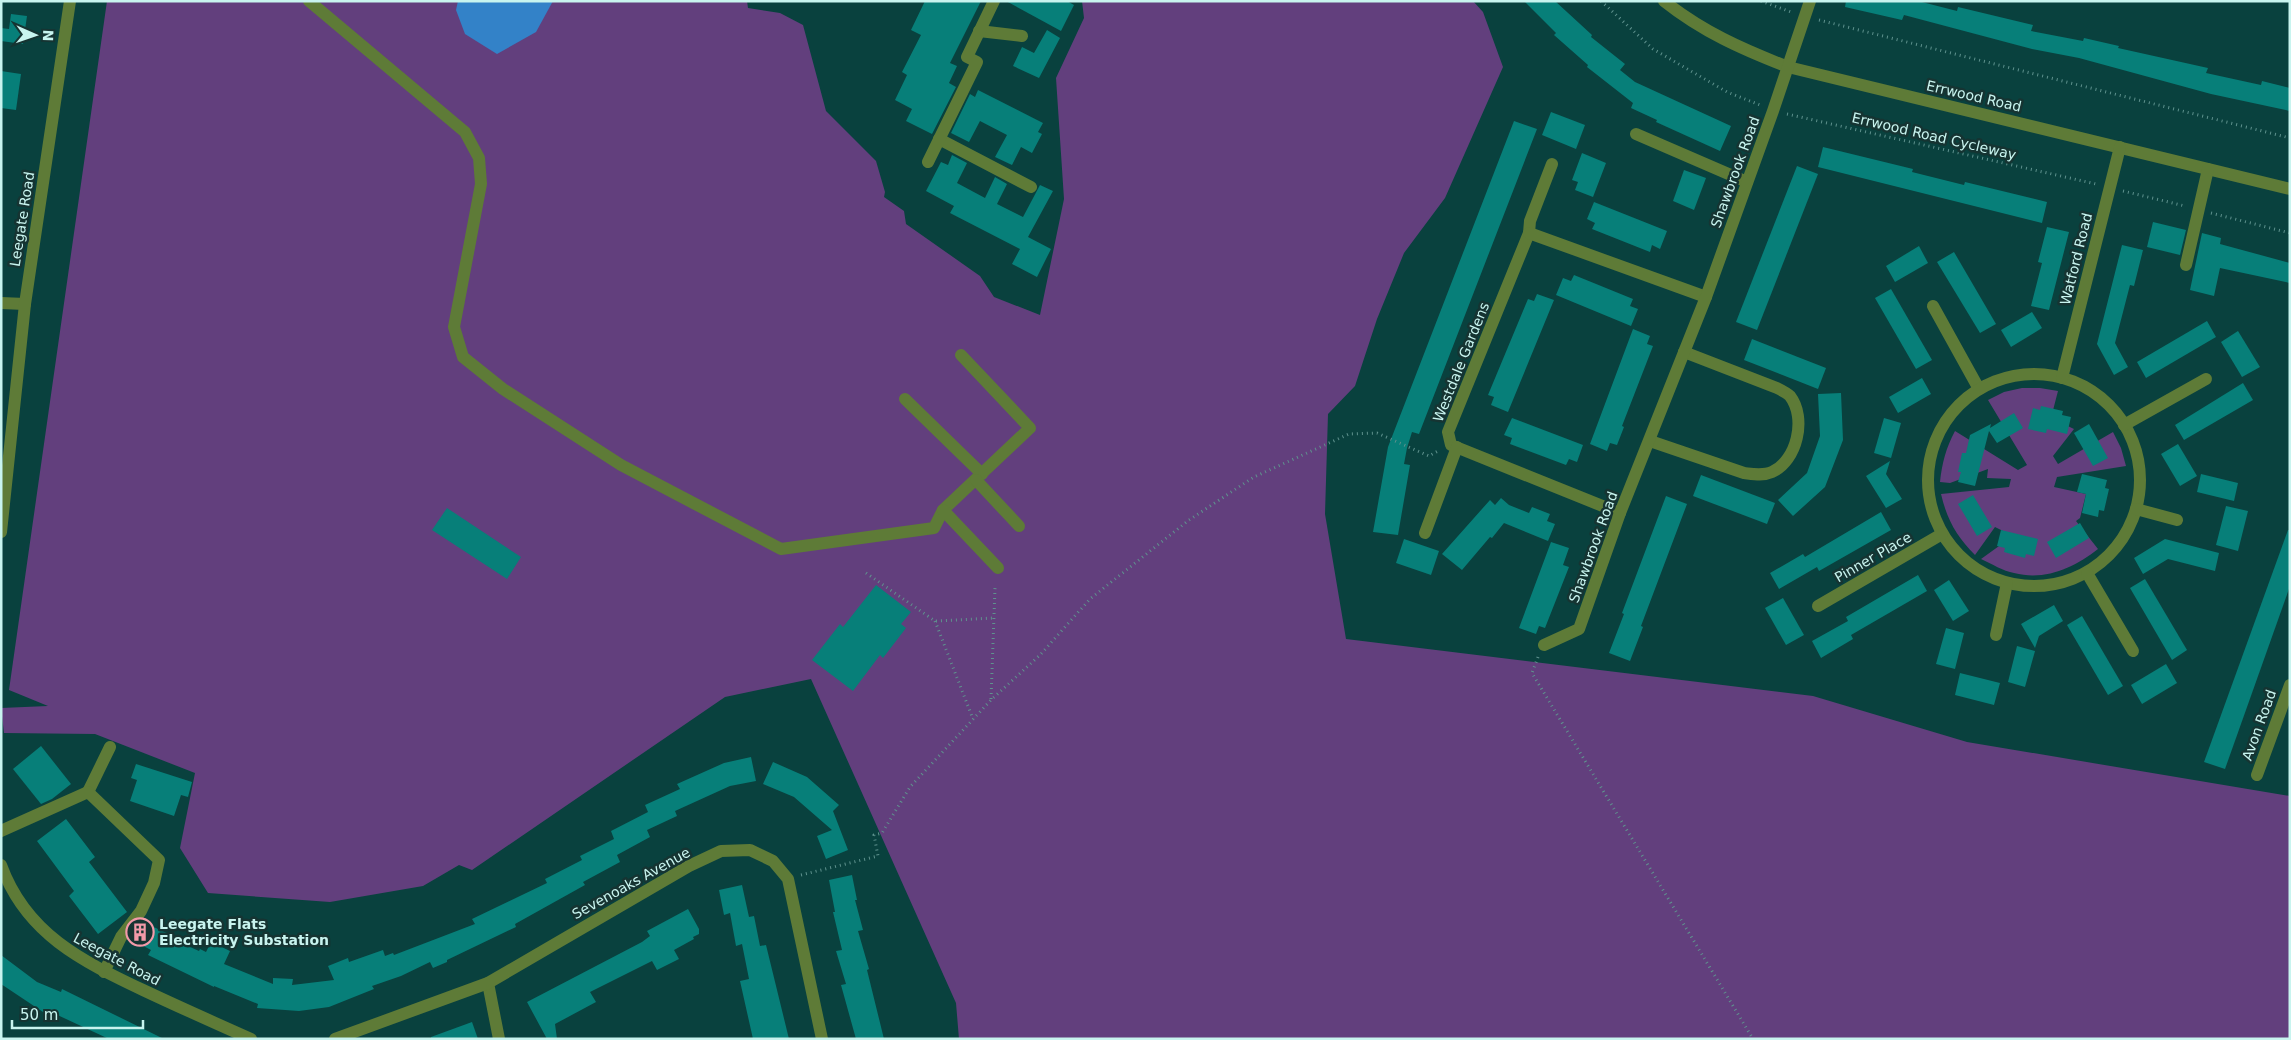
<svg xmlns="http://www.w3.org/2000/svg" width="2291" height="1040" font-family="'DejaVu Sans',sans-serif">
<rect width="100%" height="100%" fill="#09413e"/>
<g fill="#623f7d">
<polygon points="107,1 747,1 748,8 780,13 803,25 826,111 876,161 885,192 884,197 904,211 906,224 980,276 994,297 1040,315 1064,199 1056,78 1084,18 1082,1 1473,1 1483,12 1503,67 1445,198 1404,253 1377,319 1355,386 1328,414 1325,514 1346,639 1813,696 1967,742 2290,796 2290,1039 959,1039 956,1003 811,679 725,697 472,870 459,865 423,886 330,902 208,893 180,848 195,773 95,734 4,733 1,708 48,706 9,690"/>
<path d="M2022 388H2040L2058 391 2051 418 2074 429 2053 456 2058 464 2113 432 2121 448 2126 466 2057 477 2054 487 2086 494 2080 518 2076 521 2098 549C2074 568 2045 581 2014 573 2003 571 1992 564 1981 559L2013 536 1995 527 1975 555C1957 537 1947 520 1941 494L2009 487 2011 479 1987 478 1988 469 1950 483 1940 482C1942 463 1946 448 1955 431L2018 470 2027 465 1988 400 2004 392Z"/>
</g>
<polygon fill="#3382c8" points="458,1 553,1 536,32 497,54 465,34 456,10"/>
<g fill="#077f79">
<polygon points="925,1 981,1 950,63 957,66 949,83 956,87 932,134 906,121 912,109 895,100 907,75 902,72 921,35 911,30"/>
<polygon points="1006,1 1067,1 1074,5 1061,31"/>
<polygon points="1524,1 1555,1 1592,35 1591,37 1625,64 1620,70 1635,82 1731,126 1720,151 1656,122 1657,120 1631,108 1633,103 1587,67 1588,65 1554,35 1556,33"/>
<polygon points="1846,1 1918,1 1957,11 1958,7 2033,25 2031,31 2083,41 2084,38 2119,46 2118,48 2208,68 2206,73 2261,85 2262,81 2290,88 2290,111 2211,94 2079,58 2032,49 1904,15 1902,20 1845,7"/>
<polygon points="11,14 27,16 23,44 1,41 1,28 9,29"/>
<polygon points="1047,30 1060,38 1039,78 1013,66 1022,47 1034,53"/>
<polygon points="1,71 21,74 16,110 1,108"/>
<polygon points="978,90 1043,123 1038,132 1042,134 1032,153 1021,147 1012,165 995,157 1007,135 980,121 969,142 951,133 970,94 975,97"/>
<polygon points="1551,112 1585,125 1576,149 1542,135"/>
<polygon points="1514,121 1537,129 1419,434 1412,432 1407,448 1404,464 1410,465 1398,535 1373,532 1388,447"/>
<polygon points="1823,147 1913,169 1912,172 1964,185 1965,182 2047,202 2042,223 1818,167"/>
<polygon points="1582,153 1606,163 1593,197 1575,190 1578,182 1572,180"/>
<polygon points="952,155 967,163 957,183 985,198 995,177 1007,184 997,204 1023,217 1040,185 1053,191 1028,237 1051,249 1037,277 1012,264 1020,249 950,213 954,206 926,191 941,162 948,165"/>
<polygon points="1797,166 1818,174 1757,330 1736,322"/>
<polygon points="1684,170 1706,178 1694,210 1673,201"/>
<polygon points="1594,202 1667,231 1660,249 1652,245 1650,252 1592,229 1595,223 1587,219"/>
<polygon points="2153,222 2186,230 2180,255 2147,247"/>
<polygon points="2047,227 2069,232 2049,310 2031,306 2042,263 2038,262"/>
<polygon points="2202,233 2221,238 2220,244 2290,263 2290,283 2220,268 2214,296 2190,290"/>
<polygon points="2122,245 2143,250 2134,286 2130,285 2115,343 2128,367 2114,375 2097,344"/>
<polygon points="1919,246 1928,263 1895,282 1886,266"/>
<polygon points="1954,252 1996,324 1980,333 1937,262"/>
<polygon points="1574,275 1633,299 1630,306 1638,309 1631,326 1556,295 1563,278 1571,281"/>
<polygon points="1891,289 1932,360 1916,369 1875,298"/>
<polygon points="1537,294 1554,300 1508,412 1491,405 1494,397 1488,395 1528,299 1534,301"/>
<polygon points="2032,312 2042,328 2011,347 2001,330"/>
<polygon points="2207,321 2216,337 2146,378 2137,362"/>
<polygon points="1633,329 1650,336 1647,344 1653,346 1622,426 1624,427 1617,445 1610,443 1607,451 1590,444"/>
<polygon points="2238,331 2260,367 2242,377 2221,342"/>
<polygon points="1752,339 1826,368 1818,389 1744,360"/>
<polygon points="1922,378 1931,394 1898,413 1889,397"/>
<polygon points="2243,383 2253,400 2184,440 2175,425"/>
<polygon points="1841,393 1843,440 1825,487 1793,516 1778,500 1807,473 1820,436 1818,394"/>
<polygon points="2041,406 2063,411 2062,415 2071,417 2067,434 2047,429 2046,433 2028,429 2033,408 2040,410"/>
<polygon points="2014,413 2023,428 1997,443 1989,431 1975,486 1958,482 1961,472 1958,472 1962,453 1966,453 1970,435 1991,424 1990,428"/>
<polygon points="1512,418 1583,445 1577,462 1569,459 1566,465 1510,444 1512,438 1504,435"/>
<polygon points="1884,418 1901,423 1891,458 1874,453"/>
<polygon points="2089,424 2108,458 2093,466 2074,433"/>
<polygon points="2178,444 2197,476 2180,486 2161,454"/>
<polygon points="1890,461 1886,474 1902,499 1886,508 1866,476"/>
<polygon points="2082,474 2107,480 2105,488 2109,489 2104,511 2099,510 2098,517 2082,513 2086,494 2077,492"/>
<polygon points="2201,474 2238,483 2234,501 2197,492"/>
<polygon points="1701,475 1775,503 1767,524 1693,496"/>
<polygon points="1973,495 1992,527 1977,536 1958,504"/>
<polygon points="1666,496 1687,504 1641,626 1643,627 1630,661 1609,653 1624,614 1622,613"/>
<polygon points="1501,498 1509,505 1529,513 1532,507 1550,514 1547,521 1555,524 1548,541 1504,523 1492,538 1490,537 1462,570 1442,554 1490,500 1495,505"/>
<polygon points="2226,506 2248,511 2238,551 2216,545"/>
<polygon points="447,508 521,557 507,579 432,530"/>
<polygon points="1881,512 1891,530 1819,571 1817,567 1779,589 1770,573 1803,554 1805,557"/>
<polygon points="2080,523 2089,538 2056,558 2047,542"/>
<polygon points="2001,530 2038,539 2034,556 2026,554 2025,558 2004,552 2005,548 1997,546"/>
<polygon points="2288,530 2290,530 2290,586 2225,769 2204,762"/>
<polygon points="1404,539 1439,551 1431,575 1396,563"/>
<polygon points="2165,539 2219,553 2215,571 2168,559 2143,574 2134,558"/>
<polygon points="1551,542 1569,548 1563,565 1569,567 1545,628 1539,626 1536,634 1519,628"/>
<polygon points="1918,575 1927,591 1851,635 1853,639 1821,658 1812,641 1848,621 1846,617"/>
<polygon points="2145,579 2187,650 2172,660 2130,588"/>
<polygon points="1949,580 1969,611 1953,621 1934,590"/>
<polygon points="876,585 911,612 901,624 906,628 883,658 880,655 853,691 812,660 840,624 843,627"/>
<polygon points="1783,598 1804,635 1786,645 1765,608"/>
<polygon points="2054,605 2063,621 2039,636 2035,648 2021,624"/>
<polygon points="2082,616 2123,686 2108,695 2067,625"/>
<polygon points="1946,628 1964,633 1955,669 1936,664"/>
<polygon points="2017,646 2035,651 2025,687 2008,682"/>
<polygon points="2166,664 2177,683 2142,704 2131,685"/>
<polygon points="1960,673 2000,683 1994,705 1955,695"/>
<polygon points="41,746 71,784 52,799 41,804 13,769"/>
<polygon points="751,757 756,781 730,786 675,811 677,816 647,830 650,837 617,855 620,862 583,882 585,885 515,924 516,927 447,960 447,962 433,968 430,962 401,976 372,986 374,989 329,1007 299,1011 257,1008 258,1004 214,986 214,987 148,955 151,950 130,939 143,922 171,935 170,938 199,951 200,949 206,952 211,942 230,951 224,964 273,984 273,978 293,979 292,985 334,980 328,966 348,958 349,962 383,950 385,956 393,953 394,955 475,924 472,919 547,883 545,879 582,860 580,856 614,839 611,831 648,812 645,805 680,789 677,784 724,763"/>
<polygon points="773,762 807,777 839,805 833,811 848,850 826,859 817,836 832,830 794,797 763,784"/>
<polygon points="136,764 192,782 188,797 181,795 174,816 130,801 137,780 131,778"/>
<polygon points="66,819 95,857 89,862 127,912 98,934 69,896 74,891 37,841"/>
<polygon points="852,875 857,900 855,900 863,930 858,931 869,969 867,970 884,1039 856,1039 841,985 846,984 836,951 842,950 833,912 835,912 829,880"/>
<polygon points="742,885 749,917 754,916 760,946 766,945 789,1039 753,1039 740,981 749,979 742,944 736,946 730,913 724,915 719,890"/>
<polygon points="688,909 699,929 699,934 693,937 694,939 674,950 679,959 657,970 652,961 590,992 596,1002 555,1024 557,1039 547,1039 527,1002 642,942 650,936 647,931"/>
<polygon points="1,955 37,982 61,992 62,989 164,1039 109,1039 51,1012 49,1016 1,984"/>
<polygon points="472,1022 478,1039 431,1039 431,1037"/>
</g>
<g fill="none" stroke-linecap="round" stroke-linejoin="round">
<g stroke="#5f928e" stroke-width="3" stroke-dasharray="1 4" stroke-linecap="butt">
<polyline points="1601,1 1653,49 1727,92 1760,105"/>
<polyline points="1761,1 1791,12"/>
<polyline points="1819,20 2290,138"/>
<polyline points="1787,114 2096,184"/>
<polyline points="2123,191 2185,206"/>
<polyline points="2211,213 2290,233"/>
<polyline points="866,573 935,621 994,618"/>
<polyline points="935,621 973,719"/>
<polyline points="1538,657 1532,673 1753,1039"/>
<polyline points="991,699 995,588"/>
<polyline points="801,875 878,856 874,835 882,833 910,787 991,700 1040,655 1090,599 1189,520 1254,477 1349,434 1377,433 1429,456 1438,451"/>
</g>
<g stroke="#5e7b37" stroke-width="12">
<polyline points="309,1 465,132 479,158 481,184 454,327 463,357 503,389 621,465 781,549 934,528 943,510 1030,428 961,355"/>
<path d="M1664 1C1703 32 1742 49 1788 67L2290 189"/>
<polyline points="979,31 1022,36"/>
<polyline points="1636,134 1747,182"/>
<polyline points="939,139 1031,187"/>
<polyline points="928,162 977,62 967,57 994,1"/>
<polyline points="1552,164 1530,221 1529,233 1448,432 1451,445 1620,513"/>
<polyline points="1529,233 1706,297"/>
<polyline points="2186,265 2208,169"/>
<polyline points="1,303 25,304"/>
<polyline points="1933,306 1979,389"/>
<circle cx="2034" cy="480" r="106"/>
<polyline points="2062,378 2120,147"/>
<polyline points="905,399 982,474"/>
<polyline points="2124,425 2206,379"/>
<path d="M1650 441 1744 473C1753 474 1763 476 1772 472 1797 461 1807 418 1790 396 1787 393 1781 390 1777 388L1684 352"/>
<polyline points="976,480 1019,526"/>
<polyline points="2136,509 2177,520"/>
<polyline points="943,510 998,568"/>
<polyline points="1,532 25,304 70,1"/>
<polyline points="1425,533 1457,447"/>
<polyline points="2087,573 2133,651"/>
<polyline points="1818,606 1942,534"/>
<polyline points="1996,635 2007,583"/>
<polyline points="1544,645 1579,629 1620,513 1706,297 1773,111 1810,1"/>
<polyline points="2257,775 2290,685"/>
<polyline points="88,792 110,747"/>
<polyline points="1,831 88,792 159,860 154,883 141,911 121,937 104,972"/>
<path d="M1 865C26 934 82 961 143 990 179 1007 215 1023 251 1039"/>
<polyline points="488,983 499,1039"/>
<polyline points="335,1039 488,983 689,866 721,851 750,850 773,861 788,879 822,1039"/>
</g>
</g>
<defs>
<g id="building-ring" transform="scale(1.4375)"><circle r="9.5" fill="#163432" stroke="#f39aa9" stroke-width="1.5"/><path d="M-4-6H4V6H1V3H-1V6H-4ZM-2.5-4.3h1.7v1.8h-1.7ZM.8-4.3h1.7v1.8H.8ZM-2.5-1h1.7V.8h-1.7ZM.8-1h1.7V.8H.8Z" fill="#f39aa9"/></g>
</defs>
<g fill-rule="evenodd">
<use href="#building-ring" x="140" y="932"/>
</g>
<g text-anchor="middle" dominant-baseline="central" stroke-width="5" stroke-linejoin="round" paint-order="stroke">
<g font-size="14" fill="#c8f4ef" stroke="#163432">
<text transform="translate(1974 96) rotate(13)">Errwood Road</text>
<text transform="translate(1934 136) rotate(13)">Errwood Road Cycleway</text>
<text transform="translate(1735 172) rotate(-70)">Shawbrook Road</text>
<text transform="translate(22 219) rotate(-81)">Leegate Road</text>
<text transform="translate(2076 259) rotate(-76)">Watford Road</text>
<text transform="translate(1461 362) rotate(-68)">Westdale Gardens</text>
<text transform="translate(1593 547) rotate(-70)">Shawbrook Road</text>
<text transform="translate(1873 557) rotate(-30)">Pinner Place</text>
<text transform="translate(2259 725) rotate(-70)">Avon Road</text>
<text transform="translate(631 883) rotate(-29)">Sevenoaks Avenue</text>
<text transform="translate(117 959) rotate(28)">Leegate Road</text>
</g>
<g font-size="14" font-weight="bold" fill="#c8f4ef" stroke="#163432" text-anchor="start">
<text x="159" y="924">Leegate Flats<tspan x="159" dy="16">Electricity Substation</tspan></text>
</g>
</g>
<rect width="2291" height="1040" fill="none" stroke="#c8f4ef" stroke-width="5"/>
<g transform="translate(35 35) rotate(92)" stroke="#163432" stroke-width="4" paint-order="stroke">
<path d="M0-4L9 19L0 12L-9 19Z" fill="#c8f4ef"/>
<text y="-8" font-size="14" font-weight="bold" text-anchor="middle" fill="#c8f4ef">N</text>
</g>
<path d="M12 1020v8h131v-8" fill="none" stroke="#c8f4ef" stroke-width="2.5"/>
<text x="20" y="1020" font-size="15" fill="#c8f4ef" stroke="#163432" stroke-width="4" paint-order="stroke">50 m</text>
</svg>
